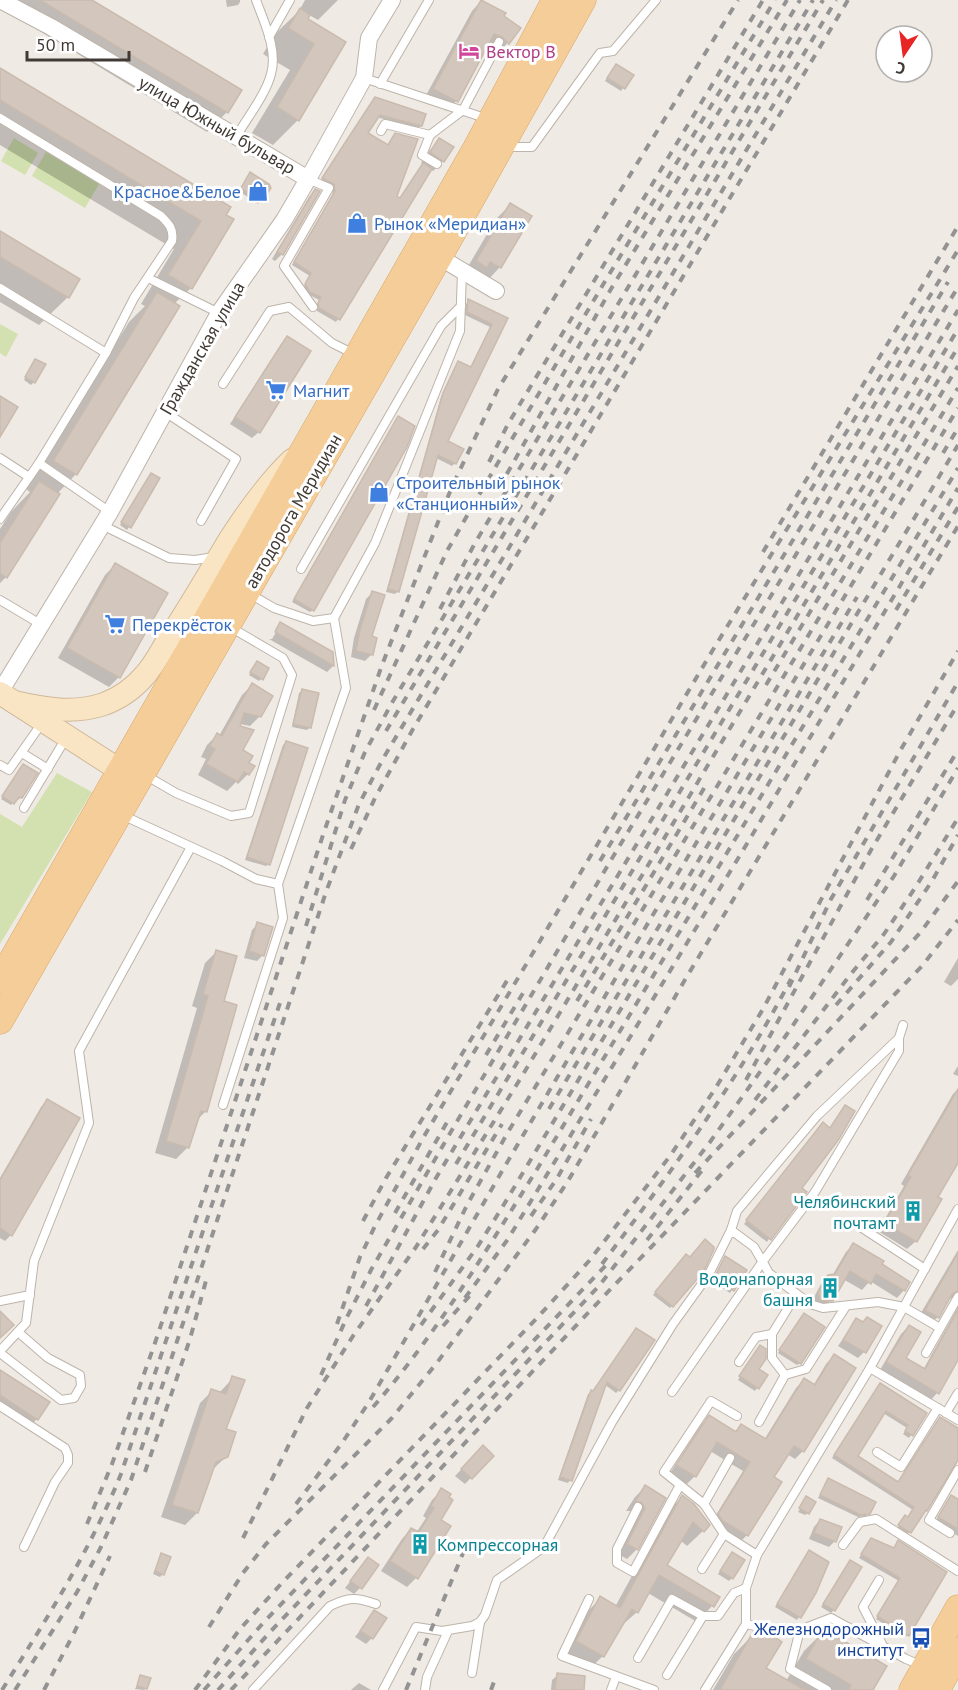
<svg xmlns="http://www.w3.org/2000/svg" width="958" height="1690" font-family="'PT Sans',sans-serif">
<rect width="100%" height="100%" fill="#f0eae4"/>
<g fill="#d2e1af">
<polygon points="14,138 38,153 25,175 1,161"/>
<polygon points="46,152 99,184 85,208 32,176"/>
<polygon points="0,324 18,334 6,357 0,353"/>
<polygon points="57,773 92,792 0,944 0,814 22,827"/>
</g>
<g fill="#0003">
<polygon points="4,0 89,0 227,112 207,132 0,7"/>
<polygon points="226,0 240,0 240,2 238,5 227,7"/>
<polygon points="305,0 338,0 318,20 309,15 305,20 344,43 298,120 273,145 252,133 290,70 263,54 274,35 299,11"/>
<polygon points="481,1 519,29 499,53 493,46 487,44 456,101 447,111 424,99 472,11"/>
<polygon points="613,68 632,75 621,91 605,81"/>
<polygon points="0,70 229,208 191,288 174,304 76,474 57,494 6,577 0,583 0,529 11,512 30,492 26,489 129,322 145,306 141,304 174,249 0,145"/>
<polygon points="373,101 421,126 418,128 376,117 366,133 395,197 400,199 424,164 421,163 430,150 440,140 443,161 433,171 430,169 336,322 317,311 316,307 319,300 308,294 303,288 310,276 292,265 333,195 332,187 321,181"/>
<polygon points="248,176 269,188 258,204 239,191"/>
<polygon points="316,191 318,192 282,254 275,261 272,259 309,197"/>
<polygon points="510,205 500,267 487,281 463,275 496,219"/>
<polygon points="0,232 68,297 39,325 0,302"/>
<polygon points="469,301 506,319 446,442 455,463 452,466 436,458 398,591 395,594 386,592 441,397 459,363 470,368 490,327 465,315 466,304"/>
<polygon points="287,338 309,351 259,432 252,438 230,424 281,344"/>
<polygon points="33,363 34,382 31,385 24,380"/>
<polygon points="396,421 313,610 310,612 292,602"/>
<polygon points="149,477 129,527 127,530 120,525"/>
<polygon points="115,565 119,677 109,687 58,658 105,575"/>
<polygon points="372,593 372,654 365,661 351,657 354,638 366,599"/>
<polygon points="281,624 332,653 333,666 327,672 269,639 272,639 278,629 275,629"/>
<polygon points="254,666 261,679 259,681 249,675"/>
<polygon points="252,685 260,716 250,726 235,723 241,750 247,763 248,774 238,784 236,782 227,791 198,775 206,759 201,757 207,745 217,735 219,736 242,695"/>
<polygon points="302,691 310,727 307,730 292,727 299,693"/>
<polygon points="286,742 269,864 266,866 245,860 283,745"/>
<polygon points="21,768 21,797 18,800 16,799 11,805 1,799"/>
<polygon points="258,924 263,955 257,961 244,958 252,930"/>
<polygon points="217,951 222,1002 205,1112 196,1121 188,1147 176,1159 155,1153 197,1008 192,1006 205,963"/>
<polygon points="958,958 958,979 951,986 944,982"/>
<polygon points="958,1066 958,1076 953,1074"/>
<polygon points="958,1089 958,1160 936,1198 916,1241 907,1249 878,1231 904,1186 901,1184 953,1094"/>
<polygon points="47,1101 11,1235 5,1241 0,1238 0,1178 41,1107"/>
<polygon points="820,1127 800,1188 767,1242 744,1224"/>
<polygon points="853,1245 880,1265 904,1290 897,1298 870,1281 862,1290 843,1279 831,1300 824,1307 812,1301 821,1284 832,1276 846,1252"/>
<polygon points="958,1250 958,1357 937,1393 930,1401 880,1370 901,1334 909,1326 904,1359 923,1370 957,1309 957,1302 953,1298 949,1299 938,1317 930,1324 918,1318"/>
<polygon points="725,1258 745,1271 730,1293 712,1281"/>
<polygon points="683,1259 672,1306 670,1308 653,1295"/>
<polygon points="801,1317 800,1363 797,1365 778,1353"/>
<polygon points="856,1320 864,1352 858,1358 838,1346"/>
<polygon points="634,1332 619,1390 616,1393 604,1384 570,1480 568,1483 558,1480 588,1394 593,1392"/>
<polygon points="757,1349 757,1369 766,1375 755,1391 738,1380"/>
<polygon points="834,1356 803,1451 795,1459 787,1454 772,1478 780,1482 747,1535 739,1543 715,1529 711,1523 743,1471 710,1451 695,1476 687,1484 670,1473 701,1425 709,1417 734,1432 741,1426 764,1440 796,1388 804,1380 813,1386 826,1364"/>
<polygon points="0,1371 37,1419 27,1429 0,1411"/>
<polygon points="233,1378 224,1430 227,1456 212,1470 197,1513 185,1525 161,1517 200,1403 212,1391 219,1393"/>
<polygon points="877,1388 925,1414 909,1438 903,1434 907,1428 883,1413 856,1457 897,1484 958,1431 958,1458 907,1535 897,1529 902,1520 908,1519 913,1510 832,1458"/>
<polygon points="483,1447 492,1456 465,1484 455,1476"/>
<polygon points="828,1480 869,1513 866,1516 858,1517 818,1498"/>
<polygon points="645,1487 664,1498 637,1549 627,1559 618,1554 636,1519 631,1511 626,1511 635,1497"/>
<polygon points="442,1490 439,1521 416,1578 407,1587 381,1571 402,1539 411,1529 416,1533 426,1518 423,1516 432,1500"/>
<polygon points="682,1497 703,1531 687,1546 680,1540 664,1566 718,1597 712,1606 697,1622 648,1593 637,1612 620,1627 603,1656 587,1671 562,1657 585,1614 601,1598 615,1607 667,1512"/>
<polygon points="951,1497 957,1500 958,1498 958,1536 935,1522"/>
<polygon points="806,1499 808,1513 805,1515 798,1512"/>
<polygon points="820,1520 835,1541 829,1547 809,1539 814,1527"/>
<polygon points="898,1542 908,1635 905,1637 876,1619 899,1581 859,1558 868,1543 894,1549"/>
<polygon points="161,1555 163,1574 160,1577 153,1574"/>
<polygon points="807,1555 815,1593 797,1620 775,1607"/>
<polygon points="729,1556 732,1578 729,1581 718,1574"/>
<polygon points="368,1559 360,1588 354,1594 345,1588"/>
<polygon points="847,1565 834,1610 831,1613 821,1607"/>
<polygon points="374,1612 372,1638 366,1644 355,1637"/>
<polygon points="824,1631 871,1690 713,1690 734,1654 754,1634 764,1668 786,1681 804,1651"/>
<polygon points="558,1675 582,1690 551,1690 552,1680"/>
<polygon points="141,1677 146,1688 144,1690 135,1689"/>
<polygon points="359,1683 371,1690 351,1690"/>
</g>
<g fill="#d3c7bd" stroke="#cabbae" stroke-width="1.5">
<polygon points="40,0 92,0 242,90 228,113"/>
<polygon points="481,0 506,13 504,16 521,28 509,44 502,37 494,34 458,102 433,89"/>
<polygon points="300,8 310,15 308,19 346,42 299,121 277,107 314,44 288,28"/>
<polygon points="616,64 634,75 625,89 607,78"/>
<polygon points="0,68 231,207 226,215 234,219 192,289 168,275 201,221 0,100"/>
<polygon points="375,97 426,114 422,126 380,115 368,133 388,145 395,133 418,139 397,196 400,198 423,163 432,169 340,320 319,308 318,303 321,297 310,292 305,284 311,273 294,262 335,191 334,184 322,178"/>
<polygon points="439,138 454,147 444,162 430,152"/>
<polygon points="250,172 269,184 271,188 262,202 241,188"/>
<polygon points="315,189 320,191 283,255 277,252"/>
<polygon points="510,203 532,216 501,268 490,262 487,268 476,261"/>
<polygon points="0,231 80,279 69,298 0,257"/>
<polygon points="157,292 180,306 77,475 53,461"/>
<polygon points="468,299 508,318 448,441 464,449 456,464 438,455 399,592 388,589 443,393 458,361 471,367 492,324 467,312"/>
<polygon points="287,336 311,351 260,433 235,417"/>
<polygon points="35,359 46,364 35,383 25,377"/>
<polygon points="0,396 18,407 0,437"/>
<polygon points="398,416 415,426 407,447 314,611 294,599"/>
<polygon points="151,473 160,478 131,528 121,522"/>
<polygon points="39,481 60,494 7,578 0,573 0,543"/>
<polygon points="115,563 168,593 120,678 67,648"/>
<polygon points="372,591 385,595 372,636 377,638 373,655 356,651 360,630"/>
<polygon points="280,622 333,652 334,666 275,632"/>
<polygon points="257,661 269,668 263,680 250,672"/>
<polygon points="252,683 273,696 261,717 244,713 240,726 254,730 243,750 253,756 249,763 255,766 249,775 244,772 238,782 206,764 215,749 210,746 217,733 222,736"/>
<polygon points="302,689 319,693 311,728 293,724"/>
<polygon points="286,741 308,748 270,865 247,857"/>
<polygon points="23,764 38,773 22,798 19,797 14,804 2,796"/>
<polygon points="257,922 273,927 264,956 249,951"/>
<polygon points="216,950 237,956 224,1001 237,1005 207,1112 201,1111 189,1148 166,1141 208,996 203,994"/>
<polygon points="958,1089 958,1163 938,1197 942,1199 917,1242 884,1223 911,1177 908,1175"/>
<polygon points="47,1099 80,1118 12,1236 0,1228 0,1180"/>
<polygon points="845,1105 855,1111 839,1139 802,1188 807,1192 771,1240 746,1220 823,1122 830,1128"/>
<polygon points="705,1239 714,1247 714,1249 704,1271 673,1307 655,1292 686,1254 690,1257"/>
<polygon points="853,1243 884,1261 882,1264 910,1282 905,1291 876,1274 871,1284 850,1271 833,1301 824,1301 820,1299 818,1293 828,1275 835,1274"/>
<polygon points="958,1253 958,1291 952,1294 939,1318 925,1310"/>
<polygon points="725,1256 747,1270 734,1291 714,1278"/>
<polygon points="958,1310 958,1360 939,1394 886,1362 909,1325 921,1332 906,1358 925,1369"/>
<polygon points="0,1311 14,1325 0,1338"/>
<polygon points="804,1313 825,1327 801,1364 779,1350"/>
<polygon points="867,1317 882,1326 866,1353 843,1340 856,1318 863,1322"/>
<polygon points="636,1328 655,1340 620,1391 607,1382 572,1481 560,1477 591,1390 593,1391"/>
<polygon points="760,1345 766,1349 766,1359 759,1369 768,1375 759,1389 739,1376"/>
<polygon points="834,1354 856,1368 804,1452 794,1446 774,1477 782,1482 748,1536 723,1521 718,1514 750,1462 717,1442 696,1477 676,1465 709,1415 736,1432 741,1424 766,1439 804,1378 815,1385"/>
<polygon points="0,1370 50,1402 38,1420 0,1395"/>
<polygon points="232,1376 245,1380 226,1429 236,1432 228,1457 216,1462 198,1513 172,1505 211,1389 226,1394"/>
<polygon points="880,1383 927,1413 913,1436 905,1431 908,1425 886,1411 858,1456 898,1482 940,1417 958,1428 958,1460 927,1511 926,1510 911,1533 898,1525 905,1515 908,1517 914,1507 834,1455"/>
<polygon points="483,1445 494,1456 472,1479 461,1469"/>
<polygon points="828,1478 876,1502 870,1514 861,1515 820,1495"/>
<polygon points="645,1485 666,1498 638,1550 627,1544 645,1508 641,1502 635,1502"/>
<polygon points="441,1488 451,1494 449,1497 453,1500 441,1520 451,1526 418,1579 390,1561 411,1528 419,1532 434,1508 431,1506"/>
<polygon points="682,1495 694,1504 710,1525 704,1532 693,1522 667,1565 720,1597 714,1607 659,1575 638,1613 632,1609 604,1657 576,1641 600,1596 620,1608"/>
<polygon points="951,1495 958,1499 958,1529 938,1517"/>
<polygon points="806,1496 816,1502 809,1514 799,1508"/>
<polygon points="820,1519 842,1527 836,1542 814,1533"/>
<polygon points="871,1538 894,1548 898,1540 947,1572 909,1636 877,1616 900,1578 861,1554"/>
<polygon points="809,1550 829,1562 816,1593 801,1618 777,1604"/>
<polygon points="732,1552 745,1560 733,1579 720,1571"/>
<polygon points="161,1553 171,1557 164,1575 155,1571"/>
<polygon points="368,1557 379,1565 362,1589 350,1581"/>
<polygon points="850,1560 862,1567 835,1611 823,1604"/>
<polygon points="374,1610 387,1618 373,1639 360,1631"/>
<polygon points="823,1629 887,1666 873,1690 848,1690 851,1685 806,1659"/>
<polygon points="753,1632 773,1636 782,1642 766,1668 805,1690 720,1690"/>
<polygon points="557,1673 585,1676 584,1690 555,1690"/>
<polygon points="140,1675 151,1678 147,1689 137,1686"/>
</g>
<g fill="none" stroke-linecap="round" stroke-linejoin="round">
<g stroke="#bdb4aa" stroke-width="10">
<g id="lane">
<polyline points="269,37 290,0"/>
<polyline points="364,78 488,119"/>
<polyline points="380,84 429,0"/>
<path d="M0 118 161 216C169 224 174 229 172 241L134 298 106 353 39 463 0 519"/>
<polyline points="381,131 385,124 430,135 422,155 437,164"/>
<polyline points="430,135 463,110 499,42"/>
<path d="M236 137C247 118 266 94 271 74 278 50 264 22 256 0"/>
<polyline points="506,147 532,147 600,53 613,51 656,0"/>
<polyline points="308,179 329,188 284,266 313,307"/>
<polyline points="148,278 219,313"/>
<polyline points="0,288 106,353"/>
<polyline points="223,384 270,311 289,307 332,343 354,354"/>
<polyline points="165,412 236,459 201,521"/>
<polyline points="0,458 29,477"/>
<polyline points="39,463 110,512"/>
<polyline points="102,525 169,558 195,560 214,557"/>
<polyline points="301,569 441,326 461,306"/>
<polyline points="250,594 274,608 313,621 334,618 375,543 460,331 462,271"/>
<polyline points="0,600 42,625"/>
<polyline points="22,753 48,769"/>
<polyline points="0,765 9,770 42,723"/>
<polyline points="145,775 176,793 231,816 249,813 292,675 283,658 230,627"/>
<polyline points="24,808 66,738"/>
<polyline points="122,815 222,861 256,879 278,884 346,688 334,618"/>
<polyline points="223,1105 283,918 278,884"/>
<polyline points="859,1226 925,1269"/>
<polyline points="731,1230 737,1211 817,1116 899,1038 903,1025"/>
<polyline points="0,1301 30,1295"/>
<polyline points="0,1351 26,1323 34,1261 89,1123 79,1051 191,847"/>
<polyline points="0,1353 61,1400 74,1398 81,1386 80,1375 48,1358 18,1332"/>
<polyline points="926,1353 958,1297"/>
<polyline points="739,1362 756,1337 772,1334"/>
<polyline points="870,1368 958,1420"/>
<polyline points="785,1375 772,1358 772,1334 788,1308"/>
<polyline points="672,1392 763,1261 815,1192 899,1051 899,1038"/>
<polyline points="0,1406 65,1448 68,1455 68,1463 55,1482 24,1547"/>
<polyline points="946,1413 958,1393"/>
<polyline points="737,1416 711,1401 664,1472 704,1504 724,1534 757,1555"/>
<polyline points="759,1422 785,1375 806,1369 846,1306"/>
<polyline points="877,1452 901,1467 938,1408"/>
<polyline points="704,1504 730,1458"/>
<polyline points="638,1507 617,1549 617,1563 633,1572 680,1485"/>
<polyline points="950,1533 929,1520 958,1470"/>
<polyline points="843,1545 860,1522 876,1519 958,1571"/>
<polyline points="702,1569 724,1534"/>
<polyline points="879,1580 863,1607 883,1646"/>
<polyline points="589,1599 562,1656 654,1690"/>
<polyline points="746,1624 772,1630 800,1630 831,1618 906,1659 923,1666"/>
<polyline points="800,1630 790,1669 827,1690"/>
<polyline points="638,1658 672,1599 703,1616"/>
<polyline points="472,1673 480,1622"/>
<polyline points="667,1675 703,1616 718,1616 734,1593 746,1588"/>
<path d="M253 1690 330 1606C349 1597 356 1597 376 1604"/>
<polyline points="383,1690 416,1627 442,1631 472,1626 480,1622 485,1615 497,1580 544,1547 612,1422 673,1324 709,1274 731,1230 754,1247 769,1273 810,1304 823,1308 878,1302 904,1307 940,1328"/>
<polyline points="425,1690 427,1677 448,1631"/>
<polyline points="611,1690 616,1677"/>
<polyline points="705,1690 746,1624 746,1588 757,1555 870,1368 958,1209"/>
</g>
</g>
<g stroke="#bdb4aa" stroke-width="18">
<g id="street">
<polyline points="0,0 51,27 308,179"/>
<polyline points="439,257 496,291"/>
<polyline points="0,692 110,512 219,313 284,220 308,179 364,78 369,38 392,0"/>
</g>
</g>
<g stroke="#cfb999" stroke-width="24">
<g id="secondary">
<polyline points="0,693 135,780"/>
<path d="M14 702C44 709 75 714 104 704 120 698 135 687 145 675 155 664 162 649 170 637 191 605 210 572 230 539 248 511 268 483 292 460"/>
</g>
</g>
<g stroke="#d8a76a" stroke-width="27">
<g id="primary">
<polyline points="0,981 475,150 555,0"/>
<polyline points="0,1021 439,257 583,0"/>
<polyline points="912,1690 958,1608"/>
<polyline points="937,1690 958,1651"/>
</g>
</g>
<use href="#lane" stroke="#fff" stroke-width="8"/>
<use href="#street" stroke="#fff" stroke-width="16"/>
<use href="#secondary" stroke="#f9e5c4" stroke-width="22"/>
<use href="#primary" stroke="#f5cd98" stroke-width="26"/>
<g stroke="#939393" stroke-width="4" stroke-dasharray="8 8" stroke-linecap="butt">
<polyline points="943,453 958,428"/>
<polyline points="489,462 508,424 763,0"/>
<polyline points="499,488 611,289 787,0"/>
<polyline points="763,552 958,226"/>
<polyline points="440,609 475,543 800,0"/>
<polyline points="896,610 958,507"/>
<polyline points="766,685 958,366"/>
<polyline points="374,710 447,551 476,500 604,283 775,0"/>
<polyline points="386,731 823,0"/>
<polyline points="351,849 375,798 413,729 848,0"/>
<polyline points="600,861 948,282"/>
<polyline points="867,900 958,750"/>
<polyline points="306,926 345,800 365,752 393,701 813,0"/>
<polyline points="789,987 831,899 958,682"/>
<polyline points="577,1001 706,785"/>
<polyline points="836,1005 891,942 932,881 958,835"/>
<polyline points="486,1055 523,993"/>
<polyline points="746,1080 871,850 958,704"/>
<polyline points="755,1100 850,975 884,934 915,888 958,818"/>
<polyline points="549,1109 857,597"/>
<polyline points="456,1164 958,329"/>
<polyline points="695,1173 920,933 958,881"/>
<polyline points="395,1213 450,1117"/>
<polyline points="531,1216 556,1180 591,1119"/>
<polyline points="363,1221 386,1178 508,979"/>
<polyline points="647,1240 703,1169"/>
<polyline points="423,1249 438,1230 502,1124"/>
<path d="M602 1264C670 1173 738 1081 791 979"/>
<polyline points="435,1272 467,1205 508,1132 958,388"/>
<polyline points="465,1298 508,1239 751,837 958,488"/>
<polyline points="366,1306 436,1178 496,1078 958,310"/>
<polyline points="337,1324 360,1257 375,1226 423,1138 714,648 958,250"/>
<polyline points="421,1325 478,1246 503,1206 958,445"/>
<polyline points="443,1326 473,1292"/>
<polyline points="321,1375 347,1317 371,1270 456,1123 611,860 958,287"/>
<path d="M373 1407C436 1335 485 1252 536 1171L958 468"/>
<polyline points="145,1472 190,1339 207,1277"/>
<polyline points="296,1504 342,1443 369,1402 505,1166 651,918 958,408"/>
<polyline points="87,1524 112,1464 155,1343 324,832 382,665 451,489 498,389 738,0"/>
<polyline points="243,1538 307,1408 353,1336 416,1247 522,1076 958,347"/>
<polyline points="209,1627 243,1573 266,1544 391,1419 436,1364 536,1229 568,1181 686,978 958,526"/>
<path d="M2 1690C46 1620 90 1551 121 1474L282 997"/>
<polyline points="15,1690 77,1592 101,1547 131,1480 326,892 359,804 384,757 836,0"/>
<polyline points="44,1690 73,1635 110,1556"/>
<polyline points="195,1690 240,1629 281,1584 537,1318 589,1261 670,1156 715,1089 763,1009 900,751 958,651"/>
<polyline points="204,1690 264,1622 610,1261"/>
<polyline points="218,1690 271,1631 599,1286 710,1142 787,1034 894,876 958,768"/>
<polyline points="231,1690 605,1295 922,966 958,920"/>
<polyline points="406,1690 466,1546"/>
<polyline points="491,1690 495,1679"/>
</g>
</g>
<defs>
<g id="hotel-bare" transform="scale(1.62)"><path d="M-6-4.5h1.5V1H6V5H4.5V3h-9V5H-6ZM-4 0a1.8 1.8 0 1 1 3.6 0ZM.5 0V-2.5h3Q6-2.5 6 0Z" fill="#d1479c" stroke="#fff" stroke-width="2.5" paint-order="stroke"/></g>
<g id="shop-bare" transform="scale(1.62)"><path d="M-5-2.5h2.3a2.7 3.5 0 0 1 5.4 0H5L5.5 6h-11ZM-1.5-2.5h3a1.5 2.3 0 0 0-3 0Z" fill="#3f7fe0" stroke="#fff" stroke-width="2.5" paint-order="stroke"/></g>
<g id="supermarket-bare" transform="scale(1.62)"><path d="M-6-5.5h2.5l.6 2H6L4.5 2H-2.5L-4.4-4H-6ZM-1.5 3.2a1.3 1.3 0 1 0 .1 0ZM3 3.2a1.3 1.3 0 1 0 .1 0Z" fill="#3f7fe0" stroke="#fff" stroke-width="2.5" paint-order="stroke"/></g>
<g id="building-bare" transform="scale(1.62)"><path d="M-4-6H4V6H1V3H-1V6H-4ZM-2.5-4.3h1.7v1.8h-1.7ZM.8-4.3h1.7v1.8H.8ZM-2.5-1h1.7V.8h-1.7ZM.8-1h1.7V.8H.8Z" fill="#0f9aa8" stroke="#fff" stroke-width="2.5" paint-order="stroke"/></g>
<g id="bus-bare" transform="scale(1.62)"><path d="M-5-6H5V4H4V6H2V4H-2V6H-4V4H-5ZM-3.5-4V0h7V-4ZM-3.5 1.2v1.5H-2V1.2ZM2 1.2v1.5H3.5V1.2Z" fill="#1a4fb4" stroke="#fff" stroke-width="2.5" paint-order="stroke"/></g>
</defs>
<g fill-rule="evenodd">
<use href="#hotel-bare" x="469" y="51"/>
<use href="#shop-bare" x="258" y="191"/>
<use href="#shop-bare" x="357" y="223"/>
<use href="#supermarket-bare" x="276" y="390"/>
<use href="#shop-bare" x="379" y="492"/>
<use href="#supermarket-bare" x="115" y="624"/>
<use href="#building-bare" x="913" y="1211"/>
<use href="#building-bare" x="830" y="1288"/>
<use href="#building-bare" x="420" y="1544"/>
<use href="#bus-bare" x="921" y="1638"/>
</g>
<g text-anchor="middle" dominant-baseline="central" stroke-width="6" stroke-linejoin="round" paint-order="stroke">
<g font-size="18" fill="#b23c85" stroke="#fff" text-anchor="start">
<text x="486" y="51">Вектор В</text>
</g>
<g font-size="18" fill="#413a34" stroke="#fff">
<text transform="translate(217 125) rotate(30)">улица Южный бульвар</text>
<text transform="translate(202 348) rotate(-60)">Гражданская улица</text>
<text transform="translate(293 511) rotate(-60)">автодорога Меридиан</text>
</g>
<g font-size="18" fill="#366cbe" stroke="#fff" text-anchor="start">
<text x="241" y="191" text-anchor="end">Красное&amp;Белое</text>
<text x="374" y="223">Рынок «Меридиан»</text>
<text x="293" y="390">Магнит</text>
<text x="396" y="482">Строительный рынок<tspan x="396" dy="21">«Станционный»</tspan></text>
<text x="132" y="624">Перекрёсток</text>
</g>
<g font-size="18" fill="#0d838f" stroke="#fff" text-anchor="end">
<text x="896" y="1201">Челябинский<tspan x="896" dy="21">почтамт</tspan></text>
<text x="813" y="1278">Водонапорная<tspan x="813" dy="21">башня</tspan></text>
<text x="437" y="1544" text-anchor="start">Компрессорная</text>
</g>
<g font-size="18" fill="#164399" stroke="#fff" text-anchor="end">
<text x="904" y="1628">Железнодорожный<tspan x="904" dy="21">институт</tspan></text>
</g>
</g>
<g transform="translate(904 54) rotate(193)"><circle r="28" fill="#ffffff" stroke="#b3b0ae" stroke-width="1.5"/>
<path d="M0-4.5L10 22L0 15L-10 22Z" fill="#e62524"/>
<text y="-9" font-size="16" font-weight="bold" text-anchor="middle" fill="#413a34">С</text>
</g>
<path d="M27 51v9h102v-9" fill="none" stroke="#413a34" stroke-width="3"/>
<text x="36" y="51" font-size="18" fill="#413a34" stroke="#ffffff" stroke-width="4.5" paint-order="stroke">50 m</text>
</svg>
